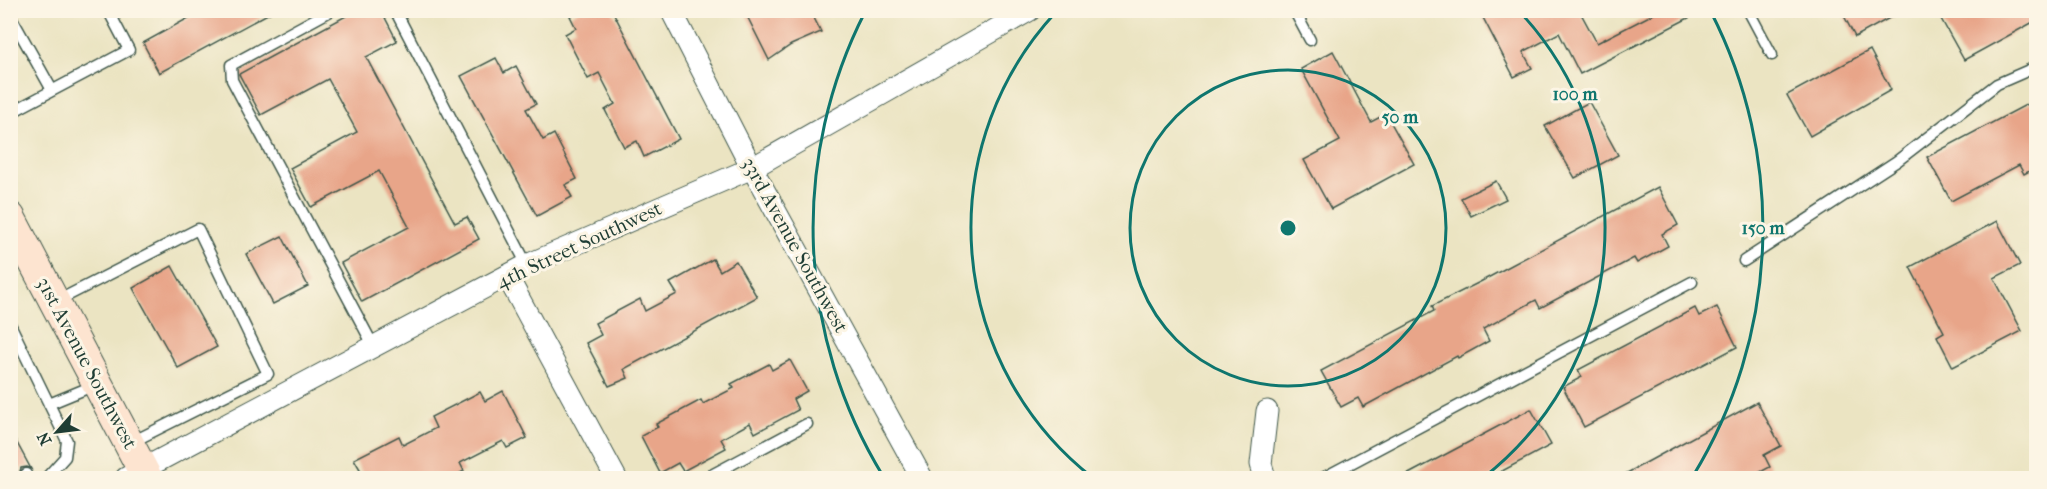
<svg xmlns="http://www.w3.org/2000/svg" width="2047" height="489" font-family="'IM FELL French Canon',serif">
<rect width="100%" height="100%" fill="#fcf5e5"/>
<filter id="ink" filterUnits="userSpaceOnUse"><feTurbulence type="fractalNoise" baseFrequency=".0167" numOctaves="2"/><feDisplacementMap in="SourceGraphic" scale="12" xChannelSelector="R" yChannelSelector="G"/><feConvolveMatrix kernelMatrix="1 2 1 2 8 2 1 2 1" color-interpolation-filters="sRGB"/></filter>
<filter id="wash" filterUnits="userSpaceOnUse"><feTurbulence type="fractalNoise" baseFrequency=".008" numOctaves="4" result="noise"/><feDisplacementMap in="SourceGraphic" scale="24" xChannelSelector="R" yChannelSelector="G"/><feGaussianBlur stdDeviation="1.35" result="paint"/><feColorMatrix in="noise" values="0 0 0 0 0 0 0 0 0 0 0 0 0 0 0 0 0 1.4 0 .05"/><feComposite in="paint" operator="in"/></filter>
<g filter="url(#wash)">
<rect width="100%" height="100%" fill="#ebe4c2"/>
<g id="blocks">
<g fill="#e8a589">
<polygon points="203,10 275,10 159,73 143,43"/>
<polygon points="357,10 381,10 397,41 366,57 455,223 467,217 479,239 362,302 341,263 409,227 379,171 311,207 290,168 357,132 328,79 261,115 239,74"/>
<polygon points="580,10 612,10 679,139 644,157 637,141 624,147 605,110 615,104 599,73 588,79 565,34 576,28 570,16"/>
<polygon points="744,10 810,10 821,32 791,45 769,60"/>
<polygon points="1479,10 1579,10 1597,43 1661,10 1704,10 1580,74 1559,33 1523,52 1532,68 1514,77"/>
<polygon points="1841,10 1904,10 1855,37"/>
<polygon points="1951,10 2037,10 2037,20 1964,60 1940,17"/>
<polygon points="1870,50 1891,90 1810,136 1787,95"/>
<polygon points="1333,51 1371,122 1386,114 1414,164 1331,209 1304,160 1340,141 1301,69"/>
<polygon points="496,58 504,73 516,66 536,104 526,109 543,140 554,134 577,179 565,185 572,197 537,216 461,76"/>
<polygon points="2037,99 2037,167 2024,174 2019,165 1951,201 1927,157"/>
<polygon points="1589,102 1618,155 1575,178 1545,126"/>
<polygon points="1496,181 1506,199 1471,216 1461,198"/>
<polygon points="1658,187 1678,225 1662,234 1668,246 1637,263 1634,258 1540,308 1536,300 1483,329 1489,341 1458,358 1457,356 1363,407 1358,398 1341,407 1321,371 1434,311 1432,306 1480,282"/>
<polygon points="1997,221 2020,265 1994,278 2022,331 1953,367 1937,336 1944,332 1910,267"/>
<polygon points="282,236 308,286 273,304 246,254"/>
<polygon points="713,259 720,271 736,261 757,297 624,369 628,378 609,386 586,343 601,335 595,323 640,299 645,311 677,294 670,283"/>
<polygon points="172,266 217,347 178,368 133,288"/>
<polygon points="1717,307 1737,347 1584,427 1563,387 1582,377 1578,370 1695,308 1699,316"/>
<polygon points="790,360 807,391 793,399 798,410 755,433 750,423 721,439 726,448 683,471 678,463 660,473 641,436 658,427 656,424 701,400 703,404 734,388 731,384 769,364 772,370"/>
<polygon points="503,391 527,438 507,448 503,441 460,463 464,471 451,478 365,478 354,459 399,436 403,445 436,428 431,417 480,392 485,401"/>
<polygon points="1757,402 1781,446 1764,455 1770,467 1749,478 1618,478"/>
<polygon points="1531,409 1551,445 1489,478 1401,478"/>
<polygon points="10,430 31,469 27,467 21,468 18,478 10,478"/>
</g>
</g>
</g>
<g filter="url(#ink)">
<use href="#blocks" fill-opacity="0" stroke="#3e5649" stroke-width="1.5"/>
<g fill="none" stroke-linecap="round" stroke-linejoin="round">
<g stroke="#3e5649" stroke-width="13">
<g id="lane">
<polyline points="332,10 231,65 232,80 374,347"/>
<polyline points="395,10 527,265"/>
<polyline points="1294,10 1310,40"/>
<polyline points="1748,10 1772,55"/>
<polyline points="10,15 52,90"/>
<polyline points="10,113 129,50 108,10"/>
<polyline points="1744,261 1897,161 1997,84 2036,67"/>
<polyline points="55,302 198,229 268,374 130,443"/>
<polyline points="10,324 67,441 65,457 46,478"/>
<polyline points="49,404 95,385"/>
<polyline points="26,474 27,478"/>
<polyline points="706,478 807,424"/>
<polyline points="1323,478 1692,282"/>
</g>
</g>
<g stroke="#3e5649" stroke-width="23">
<g id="street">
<polyline points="671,10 752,168 922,478"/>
<polyline points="507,276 616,478"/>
<polyline points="126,478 527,265 752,168 1030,10"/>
<polyline points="1265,478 1261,464 1267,411"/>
</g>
</g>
<g stroke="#3e5649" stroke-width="32">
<polyline id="secondary" points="10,217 147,478"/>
</g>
<use href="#lane" stroke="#fff" stroke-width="10"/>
<use href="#street" stroke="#fff" stroke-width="21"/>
<use href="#secondary" stroke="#fde4d0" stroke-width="30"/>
</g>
</g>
<g fill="none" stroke="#0f766e" stroke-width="3">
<circle cx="1288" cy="228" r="158"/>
<path d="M1093 478A317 317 0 0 1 1056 12M1520 12A317 317 0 0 1 1483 478"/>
<path d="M883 476A475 475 0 0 1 865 12M1711 12A475 475 0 0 1 1693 476"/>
</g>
<g text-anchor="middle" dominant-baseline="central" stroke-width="6" stroke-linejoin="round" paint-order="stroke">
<g font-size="20" fill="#1f3d34" stroke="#fcf5e5">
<text transform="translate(579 245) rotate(-25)">4th Street Southwest</text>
<text transform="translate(795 245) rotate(61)">33rd Avenue Southwest</text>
<text transform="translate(87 363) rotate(62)">31st Avenue Southwest</text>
</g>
</g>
<circle cx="1288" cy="228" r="9" fill="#0f766e" stroke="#fcf5e5" stroke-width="3"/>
<g font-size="18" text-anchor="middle" font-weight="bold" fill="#0f766e" stroke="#fcf5e5" stroke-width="6" stroke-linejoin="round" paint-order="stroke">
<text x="1575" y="100">100 m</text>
<text x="1400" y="123">50 m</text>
<text x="1763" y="234">150 m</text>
</g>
<rect width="2047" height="489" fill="none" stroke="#fcf5e5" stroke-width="36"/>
<g transform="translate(57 432) rotate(242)" stroke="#fcf5e5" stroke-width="4.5" paint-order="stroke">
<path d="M0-4.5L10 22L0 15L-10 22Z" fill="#1f3d34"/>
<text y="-9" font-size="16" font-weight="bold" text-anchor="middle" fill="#1f3d34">N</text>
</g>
</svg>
